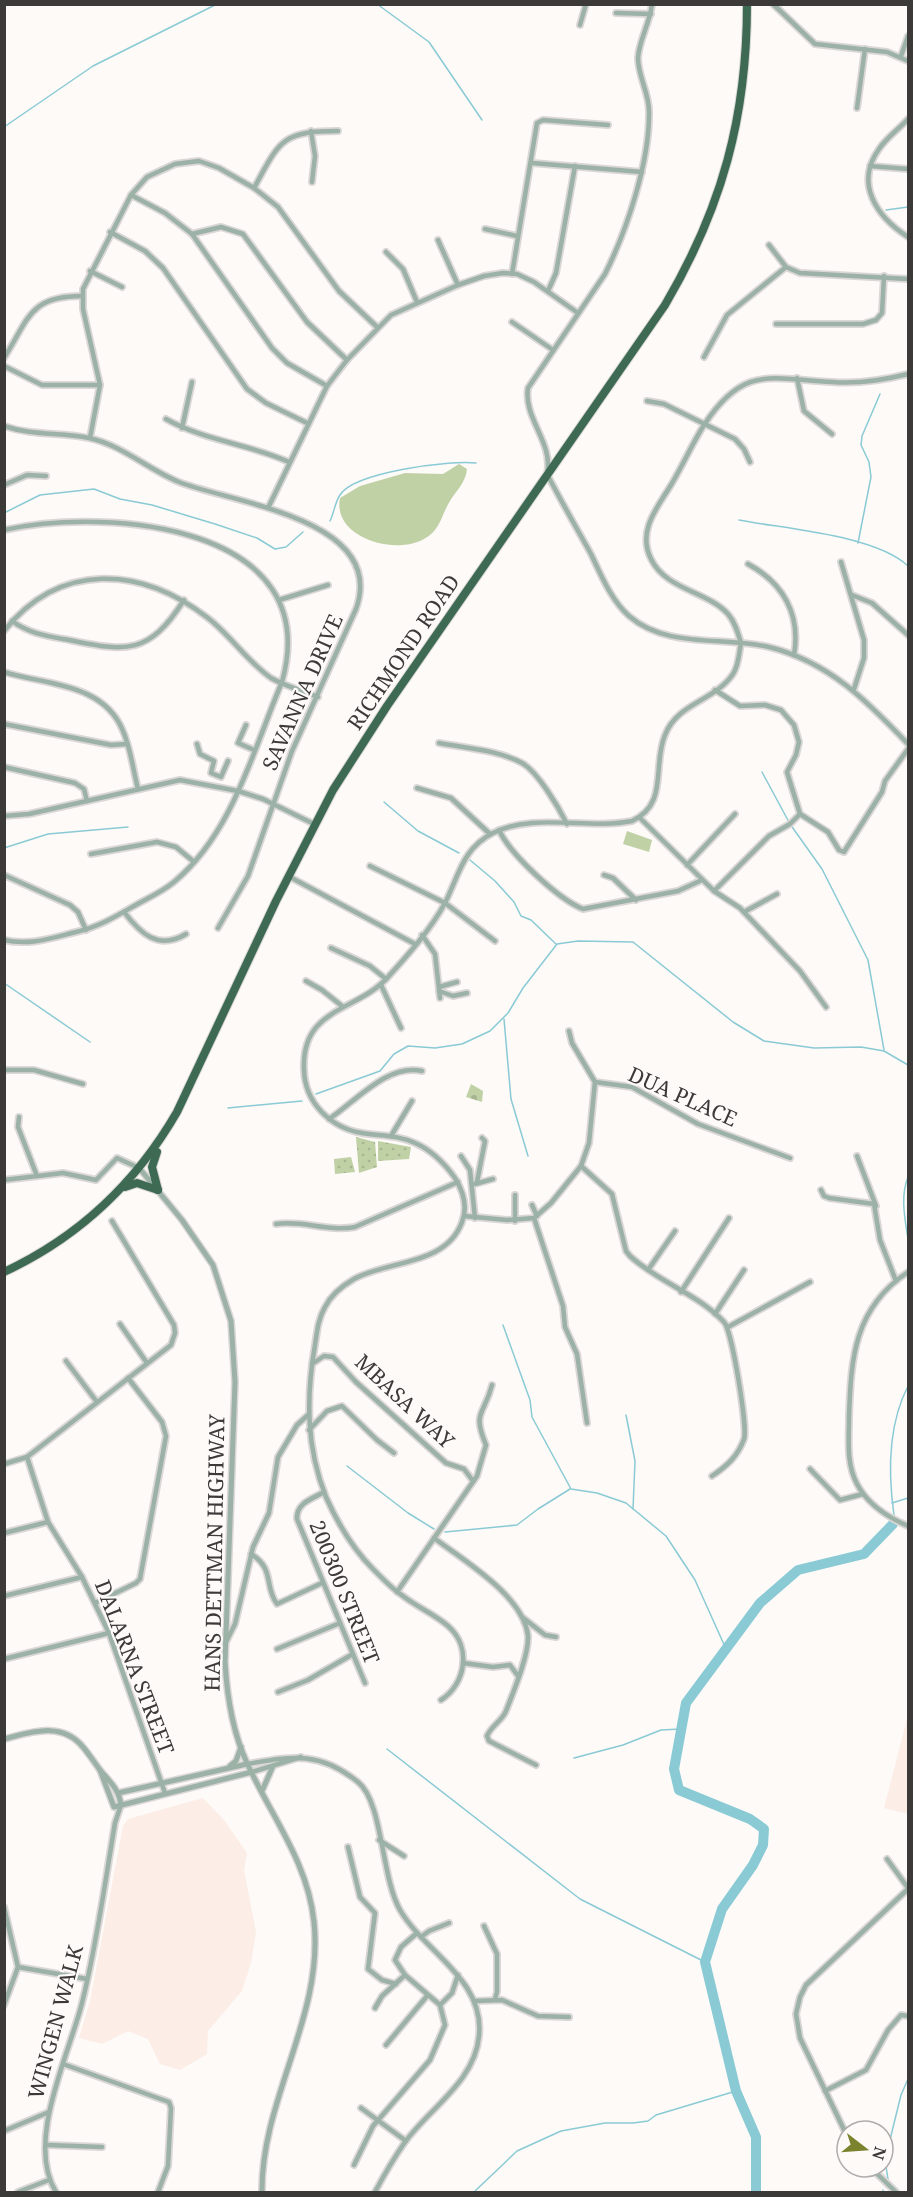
<svg xmlns="http://www.w3.org/2000/svg" width="913" height="2197" font-family="'Noto Serif',serif">
<defs>
<pattern id="grass-dots" width="8" height="8" patternUnits="userSpaceOnUse" patternTransform="scale(1.5)"><rect width="8" height="8" fill="#c0d1a6"/><path d="M2 2h.1M6 6h.1" fill="none" stroke="#a6b490" stroke-width="1.8" stroke-linecap="round"/></pattern>
<pattern id="cemetery-stones" width="16" height="16" patternUnits="userSpaceOnUse" patternTransform="scale(1.5)"><rect width="16" height="16" fill="#c0d1a6"/><path d="M2 7V4a2 2 0 0 1 4 0v3zM10 15v-3a2 2 0 0 1 4 0v3z" fill="#a6b490"/></pattern>
</defs>
<rect width="100%" height="100%" fill="#fdfaf8"/>
<g fill="#fcede7">
<polygon points="908,1715 908,1814 884,1808"/>
<polygon points="203,1798 224,1820 247,1853 244,1870 256,1932 251,1963 242,1991 208,2031 207,2054 180,2070 160,2064 148,2039 128,2031 102,2044 79,2038 90,2001 123,1826 128,1819"/>
</g>
<g fill="url(#grass-dots)">
<polygon points="356,1137 375,1142 377,1167 359,1173"/>
<polygon points="378,1141 411,1147 409,1159 378,1161"/>
<polygon points="351,1157 355,1172 335,1174 334,1159"/>
</g>
<polygon fill="url(#cemetery-stones)" points="471,1084 483,1091 482,1102 466,1097"/>
<g fill="#c0d1a6">
<path d="M459 464 467 469C466 482 456 491 450 501 441 515 441 530 424 539 394 556 332 537 340 498L360 486 405 473 443 474Z"/>
<polygon points="627,831 652,840 649,852 623,844"/>
</g>
<g fill="none" stroke-linecap="round" stroke-linejoin="round">
<g stroke="#8acad4" stroke-width="1.5">
<polyline points="377,4 429,42 482,120"/>
<polyline points="4,127 93,66 217,4"/>
<polyline points="886,210 908,207"/>
<polyline points="4,513 40,495 94,489 120,499 152,505 215,524 257,538 275,549 286,547 303,532"/>
<path d="M739 520C785 529 875 535 908 566"/>
<path d="M330 521C334 513 335 502 340 495 354 472 450 460 476 463"/>
<polyline points="858,543 871,477 869,462 861,445 862,436 880,394"/>
<polyline points="762,772 790,824 822,869 868,960 884,1050"/>
<polyline points="384,802 418,831 459,853"/>
<polyline points="4,848 48,834 128,827"/>
<polyline points="470,860 495,881 514,902 521,916 531,920 556,944"/>
<polyline points="4,983 90,1042"/>
<polyline points="504,1019 511,1099 528,1156"/>
<polyline points="316,1094 380,1071 394,1054 408,1046 435,1048 462,1044 490,1031 508,1013 523,988 557,944 578,941 633,942 733,1022 764,1041 814,1048 861,1047 884,1051 908,1065"/>
<polyline points="228,1108 302,1101"/>
<path d="M908 1177C900 1197 905 1219 908 1239"/>
<polyline points="503,1325 530,1400 532,1417 571,1489 597,1493 626,1503 666,1536 695,1580 726,1649"/>
<polyline points="626,1415 635,1461 633,1509"/>
<polyline points="347,1466 408,1513 434,1529"/>
<polyline points="892,1503 908,1498"/>
<path d="M894 1515C888 1473 888 1425 908 1386"/>
<polyline points="445,1532 517,1525 538,1509 570,1489"/>
<polyline points="387,1749 580,1899 705,1962"/>
<polyline points="574,1758 623,1745 661,1730 681,1729"/>
<polyline points="888,2179 885,2160 901,2095 908,2079"/>
<polyline points="883,2190 883,2192"/>
<polyline points="474,2192 517,2151 561,2131 605,2123 633,2123 648,2121 656,2115 736,2091"/>
</g>
<polyline stroke="#8acad4" stroke-width="10" points="756,2192 756,2137 736,2091 705,1962 722,1909 753,1865 763,1845 764,1829 750,1819 679,1790 674,1769 686,1703 760,1603 798,1570 864,1554 893,1524"/>
<g stroke="#dad7d6" stroke-width="8">
<g id="minor">
<path d="M652 4C650 23 639 40 638 58 638 76 649 93 649 111 650 161 627 230 605 274L528 388C523 418 554 443 547 474 561 501 576 527 591 554 601 575 611 600 629 616 667 649 723 636 769 647 829 662 867 701 908 744"/>
<polyline points="773,4 815,44 887,52 908,61"/>
<polyline points="616,13 651,14"/>
<polyline points="580,25 586,4"/>
<polyline points="901,56 908,36"/>
<polyline points="857,108 865,49"/>
<path d="M908 119C899 129 886 138 879 149 854 184 877 217 908 237"/>
<polyline points="311,131 315,156 312,182"/>
<polyline points="532,163 642,172"/>
<polyline points="870,166 908,169"/>
<path d="M254 188C280 141 281 131 338 131"/>
<polyline points="131,195 165,213 192,234 272,348 287,363 327,386"/>
<polyline points="485,229 517,236"/>
<polyline points="110,232 145,251 163,268 247,389 266,403 307,423"/>
<polyline points="192,234 221,227 243,234 307,322 347,360"/>
<polyline points="438,240 458,285"/>
<polyline points="769,245 786,267 800,273 908,279"/>
<polyline points="386,252 403,269 417,302"/>
<polyline points="90,271 122,287"/>
<polyline points="512,274 537,123 543,120 608,125"/>
<polyline points="548,291 556,273 575,166"/>
<polyline points="512,322 553,350"/>
<polyline points="776,324 863,324 876,320 882,313 884,276"/>
<polyline points="704,357 727,315 786,267"/>
<path d="M4 358C29 319 29 296 82 296"/>
<polyline points="4,366 42,385 100,385"/>
<polyline points="797,378 804,411 832,434"/>
<polyline points="647,401 664,404 735,439 744,449 750,462"/>
<path d="M166 419C205 441 249 444 289 462"/>
<path d="M4 426C33 436 61 432 89 438 122 445 149 470 179 482 232 503 388 519 356 609L292 751 248 876 218 928"/>
<polyline points="182,428 192,382"/>
<polyline points="90,438 100,385 83,309 83,289 131,195 147,177 175,164 199,161 219,168 254,188 278,207 339,291 377,327"/>
<polyline points="4,485 27,475 46,476"/>
<polyline points="269,506 327,386 347,360 391,315 458,285 484,276 503,273 517,274 534,282 578,313"/>
<path d="M4 530C109 507 326 525 282 682 253 750 233 833 174 882 162 892 148 898 134 906 115 917 98 927 76 932 52 938 30 946 4 940"/>
<polyline points="841,562 864,640 864,658 854,689"/>
<path d="M748 564C783 583 801 614 794 655"/>
<polyline points="852,595 872,603 908,635"/>
<polyline points="279,600 328,585"/>
<path d="M12 621C30 634 47 636 69 640 127 652 149 655 184 600"/>
<path d="M4 631C60 561 141 566 208 618 230 635 248 662 271 678 285 686 303 691 318 697"/>
<path d="M4 672C46 685 104 683 123 731 131 749 133 770 138 789"/>
<polyline points="4,724 111,745 127,744"/>
<polyline points="246,725 238,743 254,750"/>
<path d="M439 743C466 748 498 750 522 763 538 772 559 808 567 824"/>
<polyline points="197,744 200,754 214,761 211,773 221,777 228,761"/>
<polyline points="4,767 75,783 84,789 87,801"/>
<polyline points="417,788 451,798 490,834"/>
<polyline points="800,814 828,832 839,850 844,852 882,792 885,781 908,749"/>
<polyline points="4,816 29,814 180,780 238,791 263,799 314,824"/>
<polyline points="640,818 714,891 740,908 800,971 826,1007"/>
<path d="M499 830C510 854 558 899 583 909L678 891 702 880"/>
<polyline points="91,854 157,842 176,847 193,861"/>
<polyline points="687,865 735,814"/>
<polyline points="370,866 445,903 495,941"/>
<polyline points="4,875 70,905 78,912 86,930"/>
<polyline points="604,875 613,878 636,900"/>
<polyline points="288,876 415,944"/>
<polyline points="714,891 769,836 790,824 800,814 787,772 796,755 799,742 794,725 781,710 765,705 740,706 715,690"/>
<path d="M124 912C140 933 158 951 186 934"/>
<polyline points="744,912 777,894"/>
<polyline points="422,935 435,954 440,998"/>
<polyline points="331,948 370,966 386,979"/>
<polyline points="306,981 322,990 342,1006"/>
<polyline points="381,985 401,1028"/>
<polyline points="439,987 457,982"/>
<polyline points="439,991 453,996 467,993"/>
<polyline points="4,1070 34,1070 83,1084"/>
<polyline points="595,1082 632,1087 698,1124 790,1158"/>
<polyline points="19,1117 18,1127 37,1176"/>
<path d="M329 1119C356 1101 388 1063 422 1071"/>
<polyline points="391,1136 412,1101"/>
<polyline points="461,1156 470,1170 475,1218"/>
<polyline points="857,1156 876,1206"/>
<path d="M581 1166 612 1194 626 1251 630 1256C658 1282 698 1294 724 1322 732 1330 748 1429 744 1439 738 1456 727 1466 712 1476"/>
<polyline points="4,1180 63,1173 96,1180 117,1158 139,1168"/>
<polyline points="477,1182 485,1141 482,1138"/>
<polyline points="475,1184 493,1179"/>
<polyline points="821,1190 824,1196 829,1198 874,1204 880,1240 896,1281"/>
<polyline points="532,1205 537,1216"/>
<polyline points="464,1216 507,1220 534,1218 551,1203 581,1166 589,1143 595,1082 572,1043 569,1031"/>
<polyline points="534,1218 563,1306 565,1327 577,1354 587,1423"/>
<polyline points="515,1221 515,1195"/>
<path d="M276 1224C303 1220 328 1232 355 1227L458 1182"/>
<polyline points="648,1270 675,1231"/>
<path d="M908 1272C854 1308 851 1358 849 1417 849 1440 846 1463 857 1484 868 1505 887 1517 908 1526"/>
<polyline points="681,1292 729,1218"/>
<polyline points="715,1314 744,1270"/>
<polyline points="120,1324 147,1363"/>
<polyline points="728,1327 810,1282"/>
<polyline points="66,1361 97,1402"/>
<polyline points="312,1364 324,1356 333,1357 356,1382 446,1463 464,1469 473,1481"/>
<polyline points="309,1430 327,1411 342,1406 377,1440 394,1453"/>
<polyline points="27,1457 48,1522 82,1577 109,1633 165,1793"/>
<polyline points="4,1464 27,1457 171,1345 175,1333 174,1325 112,1221"/>
<polyline points="810,1469 840,1500 863,1494"/>
<path d="M324 1492C312 1499 296 1503 297 1519L365 1683"/>
<polyline points="4,1533 48,1522"/>
<path d="M434 1538C463 1560 524 1596 528 1636 529 1655 513 1693 506 1711 502 1721 491 1726 487 1736L489 1741 536 1765"/>
<path d="M251 1554C275 1568 264 1587 277 1604L322 1583"/>
<path d="M397 1592 477 1476 486 1445C472 1411 484 1416 492 1385"/>
<polyline points="4,1596 82,1577"/>
<polyline points="95,1603 136,1583 140,1579 166,1436 162,1422 128,1378"/>
<polyline points="522,1617 545,1635 556,1637"/>
<polyline points="226,1642 235,1624 253,1547 269,1513 278,1457 297,1425 308,1415"/>
<polyline points="277,1649 340,1623"/>
<polyline points="4,1659 109,1633"/>
<polyline points="463,1663 493,1667 510,1665 518,1676"/>
<polyline points="278,1692 308,1680 353,1654"/>
<path d="M441 1700C466 1684 472 1647 448 1626 434 1614 417 1607 403 1596 392 1589 383 1579 373 1569 352 1548 338 1524 326 1497 306 1447 306 1397 315 1345 317 1332 318 1319 325 1307 331 1295 342 1286 354 1279 388 1260 446 1266 462 1222 468 1207 463 1191 455 1178 445 1164 431 1150 415 1143 398 1135 380 1136 362 1133 331 1128 305 1103 304 1070 301 1007 357 1012 388 977 408 955 431 929 445 903 459 875 463 848 493 833 534 812 588 830 632 821 669 804 652 766 665 735 677 703 715 701 733 674 739 665 739 653 741 643 738 633 735 622 728 614 707 591 666 590 651 559 637 531 657 508 671 485 683 465 692 444 704 425 744 364 771 379 832 382 857 384 884 380 908 374"/>
<path d="M247 1764C293 1756 320 1751 358 1782 383 1802 381 1877 400 1910 425 1953 485 1979 479 2036 475 2081 430 2108 405 2142 394 2158 384 2175 375 2192"/>
<polyline points="252,1772 301,1757"/>
<polyline points="379,1840 404,1856"/>
<polyline points="348,1847 360,1897 375,1913 368,1969 382,1980 396,1984"/>
<polyline points="887,1859 908,1888"/>
<polyline points="4,1907 18,1967 4,2005"/>
<polyline points="484,1926 497,1954 497,1992 495,1999"/>
<polyline points="421,1937 429,1931 449,1923"/>
<polyline points="18,1967 87,1979"/>
<polyline points="475,2001 502,2000 538,2016 569,2017"/>
<polyline points="440,2005 452,1993 458,1975"/>
<polyline points="375,2008 382,1996 405,1975"/>
<polyline points="386,2045 427,1996"/>
<polyline points="63,2064 169,2102 171,2108 168,2166 158,2192"/>
<polyline points="825,2091 866,2070 888,2030 901,2015 908,2016"/>
<polyline points="361,2108 406,2141"/>
<polyline points="4,2131 49,2112"/>
<polyline points="847,2136 800,2038 796,2014 800,1997 806,1985 908,1889"/>
<polyline points="47,2145 102,2147"/>
<polyline points="354,2165 373,2126 430,2060 445,2025 440,2005 405,1975 395,1960 401,1947 417,1933"/>
<polyline points="870,2167 896,2192"/>
<polyline points="18,2192 49,2180"/>
<path d="M56 2192C25 2142 69 2055 82 2003 97 1944 105 1882 115 1823L121 1805"/>
</g>
</g>
<g stroke="#dad7d6" stroke-width="8">
<g id="tertiary">
<path d="M140 1169 182 1220 213 1265 231 1321 235 1382 225 1662C227 1697 232 1731 247 1763 271 1816 308 1862 314 1922 324 2016 261 2099 262 2192"/>
<path d="M4 1739C32 1732 62 1721 83 1747 89 1754 94 1762 100 1770 110 1782 119 1789 121 1805"/>
<polyline points="230,1766 236,1761 241,1747"/>
<polyline points="100,1770 114,1807 252,1772"/>
<polyline points="262,1791 273,1766"/>
<polyline points="118,1793 247,1764"/>
</g>
</g>
<g stroke="#dad7d6" stroke-width="10">
<g id="trunk">
<polyline points="157,1152 152,1167 158,1190"/>
<polyline points="125,1187 137,1183 158,1190"/>
<path d="M4 1272C79 1237 136 1183 177 1112L276 901 333 790 387 706 665 305C722 208 747 117 747 4"/>
</g>
</g>
<use href="#minor" stroke="#9cb2a6" stroke-width="4.5"/>
<use href="#tertiary" stroke="#9cb2a6" stroke-width="5"/>
<use href="#trunk" stroke="#3e6a54" stroke-width="8"/>
</g>
<g text-anchor="middle" dominant-baseline="central" stroke-width="4.5" stroke-linejoin="round" paint-order="stroke">
<g font-size="21" fill="#3b3a39" stroke="#fdfaf8">
<text transform="translate(403 652) rotate(-56)">RICHMOND ROAD</text>
<text transform="translate(302 692) rotate(-66)">SAVANNA DRIVE</text>
<text transform="translate(683 1096) rotate(24)">DUA PLACE</text>
<text transform="translate(405 1401) rotate(43)">MBASA WAY</text>
<text transform="translate(214 1553) rotate(-89)">HANS DETTMAN HIGHWAY</text>
<text transform="translate(345 1592) rotate(68)">200300 STREET</text>
<text transform="translate(135 1667) rotate(69)">DALARNA STREET</text>
<text transform="translate(55 2022) rotate(-75)">WINGEN WALK</text>
</g>
</g>
<rect width="913" height="2197" fill="none" stroke="#3b3a39" stroke-width="12"/>
<g transform="translate(865 2149) rotate(107)"><circle r="28" fill="#fdfaf8" stroke="#afadac" stroke-width="1.5"/>
<path d="M0-4.5L10 22L0 15L-10 22Z" fill="#7c832e"/>
<text y="-9" font-size="16" font-weight="bold" text-anchor="middle" fill="#3b3a39">N</text>
</g>
</svg>
